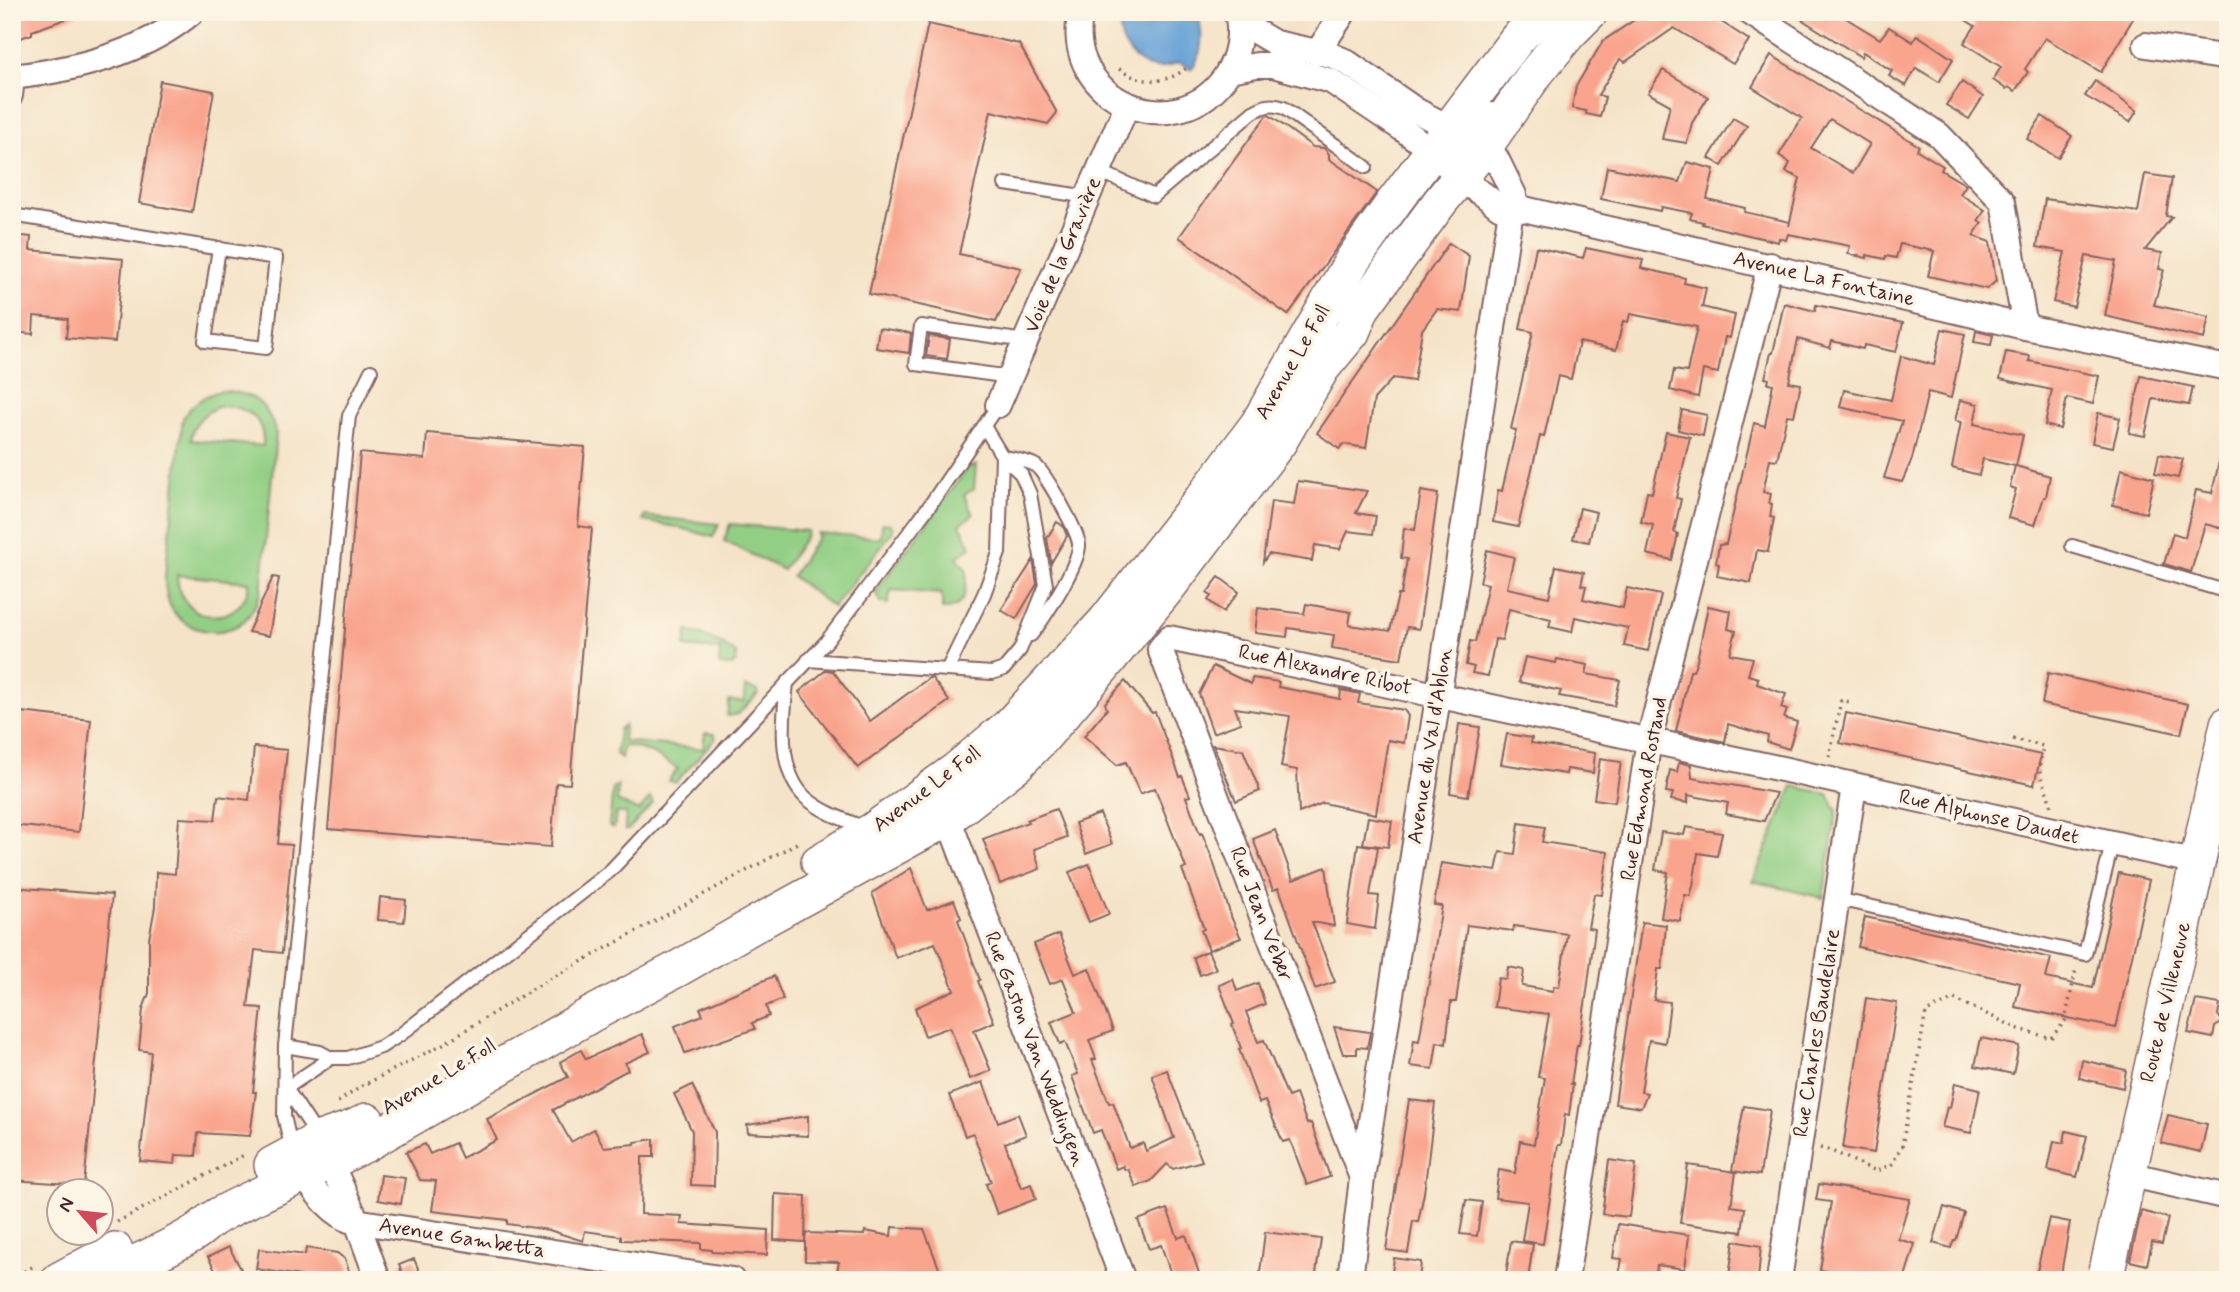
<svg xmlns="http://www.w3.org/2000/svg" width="2240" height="1292" font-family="Mynerve,sans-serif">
<rect width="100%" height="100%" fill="#fcf5e5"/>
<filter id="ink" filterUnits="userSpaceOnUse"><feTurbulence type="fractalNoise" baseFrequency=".0143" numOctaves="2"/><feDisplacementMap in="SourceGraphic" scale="14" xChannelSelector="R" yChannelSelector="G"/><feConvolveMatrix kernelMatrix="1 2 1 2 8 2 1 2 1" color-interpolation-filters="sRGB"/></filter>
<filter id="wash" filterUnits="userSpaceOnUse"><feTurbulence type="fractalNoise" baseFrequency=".00686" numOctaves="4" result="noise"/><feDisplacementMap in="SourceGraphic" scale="28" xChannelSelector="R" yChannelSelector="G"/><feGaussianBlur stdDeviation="1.57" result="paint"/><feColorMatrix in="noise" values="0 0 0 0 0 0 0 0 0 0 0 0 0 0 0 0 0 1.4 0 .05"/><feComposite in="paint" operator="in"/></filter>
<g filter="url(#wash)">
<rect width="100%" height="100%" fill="#f4e3c7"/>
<g fill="#92cf84" stroke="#6e7758" stroke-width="2" fill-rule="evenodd">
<path d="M220 391C251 391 267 402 276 433L261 592C257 602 253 612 245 620 223 639 187 633 172 609 166 599 165 588 165 576L183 418C193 403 203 396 220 391ZM221 406C247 406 265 418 263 446L191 440C192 423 205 411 221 406ZM177 575 249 582C247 626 179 630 177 575Z"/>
<path d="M976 465 974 489 964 495 973 515 960 524 971 547 957 557C960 561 965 567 967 572 967 573 966 583 966 584 965 600 959 610 942 609V594L891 590 888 604 881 603 876 595 879 587 968 468Z"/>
<polygon points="644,516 719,524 713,537 678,527 643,521"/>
<polygon points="882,523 890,524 893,528 893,531 833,607 792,576 817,538 817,533 881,538"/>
<polygon points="730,524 807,531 807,534 783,570 724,541"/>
<path d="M687 631C705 635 722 642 736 654V662L732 666 719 665 720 650 685 647Z"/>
<polygon points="745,687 758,691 758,694 738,714 727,716 729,701 744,702"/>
<path d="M624 725 623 741 703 749 705 733 714 734 716 738 676 782 668 781 678 769C662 758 642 746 623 746L621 758 616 754 619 729Z"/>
<polygon points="618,785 617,801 639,811 650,798 653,803 628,830 625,830 626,813 616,813 614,828 609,826 613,789"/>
<polygon points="1793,786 1828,794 1837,811 1823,898 1753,881"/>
</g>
<path fill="#65a1d6" stroke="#586080" stroke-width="2" d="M1123 12H1197C1203 31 1204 53 1191 69L1179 62C1172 64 1165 68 1157 68 1139 68 1121 47 1120 29 1119 23 1122 18 1123 12Z"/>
<g id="blocks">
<g fill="#f9a48d" fill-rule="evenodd">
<polygon points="12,12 77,12 77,15 32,31 32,34 12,41"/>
<polygon points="1646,12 1706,12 1749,40 1733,64 1674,28 1625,62 1620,59 1598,95 1605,97 1600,117 1586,114 1586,111 1572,108 1576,86 1603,41"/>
<polygon points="1790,12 1836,12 1880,39 1889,27 1913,42 1917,35 1953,59 1939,82 1916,68 1906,86 1889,76 1892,71 1863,52 1861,57"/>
<polygon points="1953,12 2137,12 2101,72 2045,38 2025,69 2028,72 2015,91 2008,87 2006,89 1993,80 2001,67 1964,43 1975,26"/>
<polygon points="928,24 1019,44 1057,113 1048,124 991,111 959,254 1021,268 996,322 869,294"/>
<path d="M1771 55 1919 146 1917 150 1943 166 1941 170 1966 185 1960 194 1985 210 1978 221 1982 223 1973 236 1990 242 1996 281 1987 289 1928 276 1934 251 1900 244 1896 258 1886 256 1885 259 1867 255V258L1848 254 1850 246 1788 234 1786 240 1779 238 1778 242 1702 224 1703 222 1690 219 1692 213 1661 207 1660 211 1601 199 1607 167 1680 182 1687 162 1714 169 1707 199 1745 208 1744 212 1790 222 1789 226 1800 178 1786 172 1790 163 1779 155 1802 118 1752 87ZM1830 119 1870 144 1853 173 1811 148Z"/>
<polygon points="1663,70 1708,97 1692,123 1687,143 1662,139 1670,105 1648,93"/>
<polygon points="160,81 214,91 192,212 139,203"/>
<polygon points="2095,81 2137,111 2130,122 2085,96"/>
<polygon points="1962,82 1983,97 1969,119 1946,105"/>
<polygon points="1269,115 1313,147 1324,148 1329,154 1329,159 1377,192 1288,315 1179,237 1266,116"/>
<polygon points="2042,116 2072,136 2058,158 2027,139"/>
<polygon points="1733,118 1747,126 1722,166 1709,158"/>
<polygon points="2145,174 2172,178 2166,216 2172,217 2145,250 2162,253 2159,269 2164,270 2154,305 2209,317 2204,339 2105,316 2116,261 2086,256 2074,307 2053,302 2065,252 2037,247 2045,199 2138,212"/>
<polygon points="12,235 31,237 30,250 123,259 115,342 66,338 68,319 34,316 33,334 12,332"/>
<polygon points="1449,243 1469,256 1461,312 1437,309 1422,330 1414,381 1393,378 1374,399 1366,448 1343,444 1339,449 1317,433"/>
<polygon points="1536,247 1583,258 1586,248 1643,260 1641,268 1685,278 1684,283 1706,288 1702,307 1735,315 1730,338 1725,337 1718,373 1703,370 1698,397 1670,390 1674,370 1687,372 1697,327 1630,314 1628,322 1623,321 1616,350 1579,342 1571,379 1558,376 1544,437 1540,436 1518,527 1493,522 1498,490 1502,491 1516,430 1511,429 1533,332 1520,329"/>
<polygon points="1784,303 1815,311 1816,305 1903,323 1896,352 1864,345 1863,349 1832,341 1830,348 1798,339 1789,382 1801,384 1794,416 1787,415 1777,460 1770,459 1763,492 1771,494 1769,503 1772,504 1770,517 1774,518 1768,552 1757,550 1751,583 1717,576 1719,564 1716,563 1719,545 1726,544 1754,423 1765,426 1773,384 1768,383 1769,379 1765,378 1771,353 1773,353"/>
<polygon points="879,328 911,333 909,353 876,348"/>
<polygon points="1942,329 1965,334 1951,398 1928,392 1912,459 1902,482 1884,478 1902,421 1840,407 1844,390 1891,400 1901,356 1934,365"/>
<polygon points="1976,331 1993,335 1991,345 1974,342"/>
<polygon points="929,336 950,339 947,359 926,356"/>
<polygon points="2006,352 2030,356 2029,361 2099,376 2093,404 2067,398 2060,429 2045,425 2052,390 2000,379"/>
<polygon points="2141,376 2193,387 2189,405 2153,399 2145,436 2129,433"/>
<polygon points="1960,400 1978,404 1974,424 2023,435 2016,466 2050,476 2046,497 2044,497 2035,525 2008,518 2016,489 2010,487 2015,466 1983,459 1979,475 1952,468 1961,422 1955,421"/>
<polygon points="1682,410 1707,415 1703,436 1678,430"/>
<polygon points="2098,413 2120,418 2113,447 2092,443"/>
<polygon points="1666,432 1690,437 1676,498 1681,499 1674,532 1678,534 1672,560 1647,554 1653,525 1641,522 1647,492 1652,493"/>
<polygon points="427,433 585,447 578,526 592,528 570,784 556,783 551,847 328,829 360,453 425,459"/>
<polygon points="2221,453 2228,454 2228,530 2205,524 2191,572 2164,564 2173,533 2185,537 2196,490 2212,493"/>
<polygon points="2159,454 2183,459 2178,478 2155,473"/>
<polygon points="2121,469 2154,478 2146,513 2113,505"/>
<polygon points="1298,481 1367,491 1356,513 1376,516 1373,534 1348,531 1340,549 1315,545 1312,561 1269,554 1263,562 1271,501 1294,504"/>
<polygon points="1421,491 1438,494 1419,629 1407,627 1401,659 1332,648 1334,635 1288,628 1287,637 1255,633 1258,608 1304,614 1306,604 1351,612 1349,625 1390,631 1398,595 1401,595 1407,559 1401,558 1404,528 1415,530"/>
<polygon points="1580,508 1596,512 1589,542 1573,539"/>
<polygon points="1057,522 1063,526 1067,536 1051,563 1047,538"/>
<polygon points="1487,550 1514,557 1507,588 1549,597 1556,566 1584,572 1581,585 1586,586 1583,599 1623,608 1627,588 1661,595 1648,651 1624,646 1628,628 1575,617 1572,632 1549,627 1551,619 1509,609 1502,640 1495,639 1488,676 1472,673 1474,667 1466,665 1470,641 1475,642 1488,584 1480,582"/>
<polygon points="1033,560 1037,584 1016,619 1001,610"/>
<polygon points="273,577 279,578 269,636 248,632"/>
<polygon points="1219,577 1239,592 1223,612 1208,600 1211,596 1207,593"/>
<polygon points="1708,606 1731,611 1728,629 1736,631 1730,654 1753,658 1748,675 1758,678 1757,684 1786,694 1781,708 1787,710 1784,718 1797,722 1789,749 1767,742 1768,736 1728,724 1725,742 1676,731 1690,671 1693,671 1697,660"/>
<polygon points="1525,657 1556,663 1557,659 1588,665 1586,674 1620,680 1614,706 1559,696 1561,691 1519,682"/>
<polygon points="1213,666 1251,684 1252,678 1279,682 1278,687 1340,699 1341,690 1360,694 1358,703 1404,710 1408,716 1404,743 1388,740 1376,814 1323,803 1299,813 1297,770 1281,767 1290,716 1235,708 1241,723 1213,733 1199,694"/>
<polygon points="826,670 833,671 870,721 929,678 932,678 949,701 858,768 799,692"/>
<polygon points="2048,673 2188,704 2181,734 2042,704"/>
<polygon points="1125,681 1152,713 1155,712 1180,777 1182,776 1190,796 1186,797 1200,834 1202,833 1212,858 1232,919 1241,938 1209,950 1201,930 1204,929 1182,869 1186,868 1155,788 1140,794 1126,762 1117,765 1084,736 1107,709 1105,703"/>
<polygon points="12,711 91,720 79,832 12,825"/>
<polygon points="1846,713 2041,755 2034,785 1840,743"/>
<polygon points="1459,724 1480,727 1468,796 1450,793"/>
<polygon points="1507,734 1532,738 1531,743 1595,753 1593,773 1567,769 1566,774 1501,764"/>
<polygon points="1213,745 1243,750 1260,791 1236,801"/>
<polygon points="254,747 287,750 278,844 292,845 282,953 255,950 248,1007 262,1008 253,1092 256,1092 250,1136 198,1133 196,1156 176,1155 175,1164 140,1161 151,1052 139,1050 143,1009 149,993 149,939 155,907 156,872 175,874 179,818 215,820 218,796 249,800"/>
<polygon points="1600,759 1621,762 1615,802 1594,799"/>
<polygon points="1679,762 1691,765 1692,778 1776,793 1764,821 1726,814 1728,803 1688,795 1688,803 1671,800 1673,793 1666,792 1670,770 1677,772"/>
<polygon points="1056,809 1067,837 1034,849 1040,869 1000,884 983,839 1028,822 1027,820"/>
<polygon points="1100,814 1112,844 1086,854 1075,823"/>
<polygon points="1368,817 1392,821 1388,847 1363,844"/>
<polygon points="1519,823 1545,827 1542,842 1608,852 1602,895 1594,894 1588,928 1595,929 1587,991 1579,1045 1577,1045 1571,1084 1573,1084 1569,1115 1565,1114 1561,1145 1558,1145 1543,1244 1522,1241 1528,1202 1495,1198 1499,1170 1515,1173 1520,1141 1534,1144 1545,1078 1538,1077 1549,1014 1494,1007 1498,978 1506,979 1508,967 1524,970 1522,986 1553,991 1554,986 1559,987 1567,934 1514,926 1513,931 1467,925 1456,1002 1451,1002 1446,1044 1437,1042 1433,1069 1410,1066 1414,1040 1419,1041 1442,906 1434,905 1441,863 1496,871 1500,852 1515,854"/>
<polygon points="1686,827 1722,833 1717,856 1698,853 1693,886 1690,896 1685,895 1680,921 1661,918 1668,872 1655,870 1661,832 1684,835"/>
<polygon points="1275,830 1293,880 1326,867 1334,926 1312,922 1335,982 1315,989 1279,888 1273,890 1253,839"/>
<polygon points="1358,844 1378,847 1370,895 1379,896 1375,929 1347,924"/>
<polygon points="1089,864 1109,914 1089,922 1069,872"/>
<polygon points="911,868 927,910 954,900 961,918 958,920 980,980 978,981 994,1022 974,1030 991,1071 970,1079 950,1027 925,1036 915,1008 954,990 935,943 896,958 872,893"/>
<polygon points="2119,873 2149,880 2116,1028 2015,1007 2020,983 1858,947 1865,917 2051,958 2046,978 2093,988"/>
<polygon points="12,887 112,895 84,1185 12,1180"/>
<polygon points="380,897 406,900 404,922 378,920"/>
<polygon points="1642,922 1666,925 1662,969 1658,969 1654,1000 1670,1002 1665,1043 1649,1040 1641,1092 1647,1093 1641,1108 1615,1104"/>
<polygon points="1059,934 1075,974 1089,968 1113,1031 1089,1040 1096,1059 1092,1060 1109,1103 1113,1102 1130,1148 1143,1143 1146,1151 1174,1138 1152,1075 1167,1070 1202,1161 1173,1169 1167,1164 1151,1181 1136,1187 1128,1169 1125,1170 1123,1166 1116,1169 1101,1130 1093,1133 1072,1076 1078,1074 1065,1042 1060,1044 1051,1022 1076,1012 1063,979 1050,984 1034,944"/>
<polygon points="1208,951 1216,969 1200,975 1193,957"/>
<polygon points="774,976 783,999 766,1006 769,1016 752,1023 755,1029 685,1053 675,1026 703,1015 700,1008"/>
<polygon points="1233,979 1237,991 1258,983 1265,1004 1246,1012 1258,1042 1264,1040 1288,1097 1296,1094 1307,1124 1311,1123 1330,1177 1307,1185 1290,1140 1283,1142 1265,1101 1259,1103 1239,1049 1241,1048 1232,1025 1234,1024 1219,985"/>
<polygon points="1866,998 1897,1003 1874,1153 1843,1148"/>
<polygon points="2196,1000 2220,1004 2218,1015 2223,1022 2215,1027 2213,1038 2188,1033"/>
<polygon points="1334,1027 1370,1032 1367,1048 1357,1047 1357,1054 1343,1054"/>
<polygon points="642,1034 650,1052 625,1063 628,1070 553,1110 571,1142 594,1129 604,1147 635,1144 635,1142 654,1139 654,1157 642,1157 641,1214 682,1216 681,1224 768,1230 767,1255 712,1252 712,1250 701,1249 701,1243 621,1240 621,1236 585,1231 583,1241 549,1230 507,1224 507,1220 432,1211 436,1181 420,1180 406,1152 425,1144 430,1154 455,1143 462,1158 497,1140 487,1119 568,1077 560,1062 581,1050 586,1059"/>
<polygon points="1981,1038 2019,1046 2013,1074 1975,1066"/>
<polygon points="2082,1060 2126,1070 2123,1088 2079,1078"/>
<polygon points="983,1082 998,1122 1018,1114 1026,1135 1005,1143 1021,1188 1031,1184 1036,1199 997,1214 986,1184 991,1182 973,1133 965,1136 949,1095"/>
<polygon points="1955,1083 1980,1089 1971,1133 1942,1127 1947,1107 1950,1108"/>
<polygon points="692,1085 715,1132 714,1186 691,1185 692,1131 674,1094"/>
<polygon points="1409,1100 1435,1103 1424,1193 1418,1222 1413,1221 1408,1253 1386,1250"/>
<polygon points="1744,1106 1770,1110 1760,1175 1732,1171"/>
<polygon points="2168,1115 2207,1124 2201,1152 2161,1143"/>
<polygon points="808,1116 808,1136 748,1133 747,1125"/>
<polygon points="2066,1131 2087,1136 2077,1177 2048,1170 2054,1141 2064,1143"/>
<polygon points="1609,1160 1636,1164 1629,1217 1602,1214"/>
<polygon points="1688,1165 1736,1172 1731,1206 1745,1208 1742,1232 1680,1223"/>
<polygon points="381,1175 405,1178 401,1204 378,1200"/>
<polygon points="1819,1184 1910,1199 1898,1239 1915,1244 1904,1280 1869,1280 1870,1278 1820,1270 1831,1202 1816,1200"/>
<polygon points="775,1194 806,1196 805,1241 806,1233 864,1235 865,1231 891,1236 892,1227 924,1229 940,1271 939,1280 884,1280 837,1272 839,1262 805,1261 805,1242 774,1240"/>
<polygon points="1466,1200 1482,1202 1477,1236 1460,1234"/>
<polygon points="1944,1207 1964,1213 1956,1240 1954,1240 1951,1248 1933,1243"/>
<polygon points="1167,1209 1178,1238 1186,1235 1199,1273 1194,1275 1196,1280 1173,1280 1161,1245 1149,1249 1138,1220"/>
<polygon points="2141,1211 2168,1218 2162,1244 2152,1242 2147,1265 2130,1261"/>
<polygon points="2049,1218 2070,1222 2060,1280 2035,1280"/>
<polygon points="1618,1224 1689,1235 1685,1269 1657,1265 1655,1280 1618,1280 1622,1259 1613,1258"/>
<polygon points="1265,1232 1321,1239 1315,1280 1259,1280"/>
<polygon points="1511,1241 1533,1244 1528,1280 1510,1280 1511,1276 1506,1275"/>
<polygon points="1734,1241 1761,1246 1758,1280 1736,1280 1737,1277 1729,1276"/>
<polygon points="229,1247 241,1269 220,1280 208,1257"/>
<polygon points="306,1248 337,1253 345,1259 352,1280 301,1280 301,1276 256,1269 259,1249 305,1255"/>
<polygon points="1394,1258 1421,1262 1419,1280 1391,1280"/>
<polygon points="414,1259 423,1280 405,1280 399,1265"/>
</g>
</g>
</g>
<g filter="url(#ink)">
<use href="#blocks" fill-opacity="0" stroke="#866462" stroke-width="2"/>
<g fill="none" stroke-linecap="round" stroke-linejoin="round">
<g stroke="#866462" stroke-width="16">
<g id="lane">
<polyline points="12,106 16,96 18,77"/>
<polyline points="1443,164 1491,109"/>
<path d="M1099 171 1154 196 1253 112C1264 106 1271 103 1284 108L1366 167"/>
<polyline points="1005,184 1088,197"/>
<polyline points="12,215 276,258 266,348 205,341 219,248"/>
<polyline points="1010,377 916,364 921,326 1026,341"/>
<path d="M1005 457C1014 459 1028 461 1036 466 1045 473 1080 534 1079 546 1078 566 1044 619 1031 635"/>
<polyline points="2072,546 2228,592"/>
<polyline points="808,660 947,670 984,594 999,553 1002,456 984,426"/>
<polyline points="947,670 992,673 1004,669 1020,650 1046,585 1030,494 1021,474 1002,456"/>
<path d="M787 683C783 718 777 771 806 798 822 812 845 820 865 828"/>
<polyline points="1837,899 2085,954 2112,844"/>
<polyline points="285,1046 320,1052 331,1058 348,1058 381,1047 400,1035 610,871 826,642 930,505 998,405"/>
<polyline points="319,1138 286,1088 331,1058"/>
<polyline points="292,1150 284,1116 285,1046 349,416 371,371"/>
</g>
</g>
<g stroke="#866462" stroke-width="28">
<g id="street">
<path d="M1081 12C1060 100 1178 150 1227 74 1238 56 1242 33 1237 12"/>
<polyline points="1749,12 1939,135 2003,202 2025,327"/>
<polyline points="1238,17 1251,29 1275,43 1331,55 1345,61 1417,111 1467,137 1490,152 1496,158 1514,195 1506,240 1443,666 1362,1178 1350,1280"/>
<polyline points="2146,45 2228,58"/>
<polyline points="1317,53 1344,12"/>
<polyline points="1229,70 1257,65 1273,65 1331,81 1404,130 1432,151 1465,183 1483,194 1499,207 1512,212 1524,209 2025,327 2228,368"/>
<path d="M12 77C74 70 144 53 192 12"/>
<polyline points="998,405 1127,105"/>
<polyline points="948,818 1123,1280"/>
<polyline points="324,1148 357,1222 378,1280"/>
<path d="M296 1161C307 1182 326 1209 349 1220L732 1280"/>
<polyline points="2128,1174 2228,1197"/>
<polyline points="1362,1178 1160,649 1169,638 1782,769 2197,862"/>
<polyline points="1566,1280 1649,740 1770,265"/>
<polyline points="1779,1280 1854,786"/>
</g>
</g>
<g stroke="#866462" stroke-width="38">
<g id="secondary">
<polyline points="819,862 875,829 955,771 1009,726 1105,622 1205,495 1258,424 1352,261 1394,202 1517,39 1544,12"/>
<polyline points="272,1165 320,1139 355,1127 367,1121"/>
<polyline points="59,1280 115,1250"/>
<path d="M96 1280C129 1266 162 1252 193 1234 202 1229 209 1220 219 1215 266 1190 316 1170 364 1145L592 1014 679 968 761 921 948 818 1016 765 1044 736 1102 668 1169 586 1279 442 1322 368 1352 332 1362 308 1440 202 1484 148 1535 74 1568 34 1590 12"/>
<polyline points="2105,1280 2228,724"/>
</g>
</g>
<g stroke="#866462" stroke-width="3.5" stroke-dasharray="2 5" stroke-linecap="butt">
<path d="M1119 69C1141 84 1166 85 1188 67"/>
<polyline points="2013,739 2043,746 2039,768 2052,808"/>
<polyline points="1829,757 1841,701 1851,702"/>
<polyline points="338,1102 362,1086 443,1044 532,989 797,843"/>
<path d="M1820 1148C1838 1151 1858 1165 1877 1171L1892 1164 1902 1146 1926 1012 1954 999 2019 1029 2051 1038 2065 1021 2076 969"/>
<polyline points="117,1222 246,1154"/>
<polyline points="12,1278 34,1266"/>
</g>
<use href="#lane" stroke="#fff" stroke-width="12"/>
<use href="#street" stroke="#fff" stroke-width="24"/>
<use href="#secondary" stroke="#fff" stroke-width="35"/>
</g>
</g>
<g text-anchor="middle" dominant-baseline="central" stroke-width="7" stroke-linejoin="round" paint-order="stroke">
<g font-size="21" fill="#4a1f2b" stroke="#fcf5e5">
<text transform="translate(1063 255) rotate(-67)">Voie de la Gravière</text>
<text transform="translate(1824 279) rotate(13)">Avenue La Fontaine</text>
<text transform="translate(1293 362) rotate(-60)">Avenue Le Foll</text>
<text transform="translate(1325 670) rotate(12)">Rue Alexandre Ribot</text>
<text transform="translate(1430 746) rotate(-81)">Avenue du Val d'Ablon</text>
<text transform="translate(927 789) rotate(-37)">Avenue Le Foll</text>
<text transform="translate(1644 789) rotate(-80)">Rue Edmond Rostand</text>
<text transform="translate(1989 817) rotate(13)">Rue Alphonse Daudet</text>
<text transform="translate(1261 914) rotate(69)">Rue Jean Veber</text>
<text transform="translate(2166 1002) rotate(-77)">Route de Villeneuve</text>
<text transform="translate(1817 1033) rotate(-81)">Rue Charles Baudelaire</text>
<text transform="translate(1035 1049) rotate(69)">Rue Gaston Van Weddingen</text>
<text transform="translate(439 1077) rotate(-31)">Avenue Le Foll</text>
<text transform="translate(462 1238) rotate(9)">Avenue Gambetta</text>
</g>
</g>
<rect width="2240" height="1292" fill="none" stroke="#fcf5e5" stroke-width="42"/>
<g transform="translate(80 1212) rotate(298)"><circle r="33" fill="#fcf5e5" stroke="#b59f9b" stroke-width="2"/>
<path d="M0-5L12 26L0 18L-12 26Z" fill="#d1495b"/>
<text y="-10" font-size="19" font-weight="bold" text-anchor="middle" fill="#4a1f2b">N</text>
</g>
</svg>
